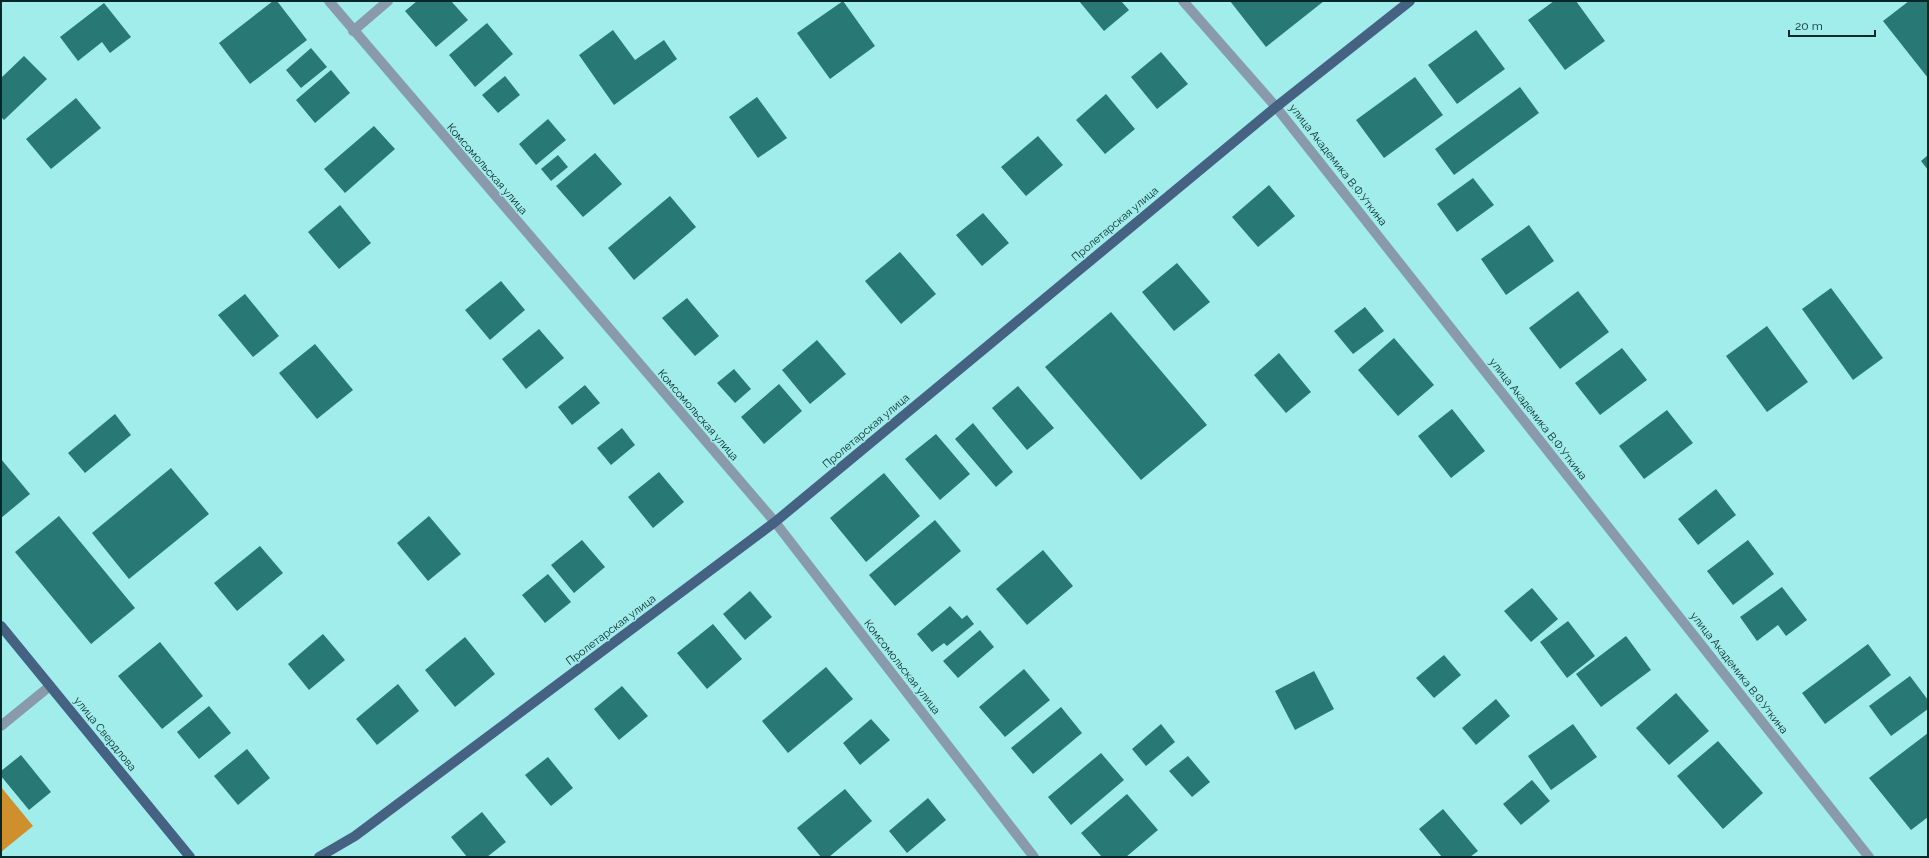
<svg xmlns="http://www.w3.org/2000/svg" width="1929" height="858" font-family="Raleway,sans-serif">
<rect width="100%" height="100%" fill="#a1edeb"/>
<polygon fill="#cf8f2d" points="1,787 33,826 1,852"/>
<g fill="#287876">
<polygon points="273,1 277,1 307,40 250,84 219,43"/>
<polygon points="417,1 451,1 468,20 436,47 405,11"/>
<polygon points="843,1 875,46 830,79 797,33"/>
<polygon points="1079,1 1121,1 1129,10 1104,31"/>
<polygon points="1230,1 1324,1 1266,47"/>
<polygon points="1554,1 1576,1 1605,41 1565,70 1528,20"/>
<polygon points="1909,1 1928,1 1928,78 1883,21"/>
<polygon points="104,3 131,37 110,53 102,42 78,61 60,37"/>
<polygon points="487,23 513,54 475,87 449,55"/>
<polygon points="613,30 635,60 664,40 677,59 614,105 579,55"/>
<polygon points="1476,30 1505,69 1457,104 1428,65"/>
<polygon points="311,48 327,67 301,88 286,70"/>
<polygon points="1161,52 1188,84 1157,109 1131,77"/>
<polygon points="24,56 47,79 4,120 1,117 1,78"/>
<polygon points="331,70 350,93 315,123 296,100"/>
<polygon points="505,76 520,95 498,113 482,95"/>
<polygon points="1415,77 1443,115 1384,158 1356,120"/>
<polygon points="1520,87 1539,113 1454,175 1435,149"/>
<polygon points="1106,94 1135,129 1105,154 1076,120"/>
<polygon points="757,97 787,138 758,158 729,117"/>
<polygon points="76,98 101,128 51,169 26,139"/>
<polygon points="548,119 566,140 536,165 519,144"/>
<polygon points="374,126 395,149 345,193 324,169"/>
<polygon points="1038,136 1063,165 1026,196 1001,167"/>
<polygon points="595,153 622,184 583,217 556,186"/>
<polygon points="558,155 568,167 551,181 541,169"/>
<polygon points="1928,155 1928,170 1921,161"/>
<polygon points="1473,178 1494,205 1457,232 1437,204"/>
<polygon points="1269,185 1295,216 1258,247 1232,217"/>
<polygon points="670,196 696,227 634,280 608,248"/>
<polygon points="340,205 371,243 339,269 308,232"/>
<polygon points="983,213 1009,243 982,266 956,235"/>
<polygon points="1529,225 1554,261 1506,295 1481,259"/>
<polygon points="900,252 936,294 901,324 865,281"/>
<polygon points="1177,263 1210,302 1174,331 1142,292"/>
<polygon points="501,281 525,310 490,340 465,310"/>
<polygon points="1831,288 1883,358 1853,380 1802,309"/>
<polygon points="1578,291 1609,332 1560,369 1529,328"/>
<polygon points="245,294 279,336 253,357 218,315"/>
<polygon points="687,298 719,336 695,356 662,318"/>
<polygon points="1365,307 1384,331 1353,354 1334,331"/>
<polygon points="1111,312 1207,425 1141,480 1045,367"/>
<polygon points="1767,326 1808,382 1767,412 1726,356"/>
<polygon points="539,329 564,358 526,389 502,359"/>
<polygon points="1394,338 1434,385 1398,416 1358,370"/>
<polygon points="817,340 846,374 810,404 782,370"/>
<polygon points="315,344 353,390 317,419 279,373"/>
<polygon points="1622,348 1647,380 1600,415 1575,383"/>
<polygon points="1279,353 1311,392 1286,413 1254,375"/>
<polygon points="734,369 751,389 735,403 717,383"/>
<polygon points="779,384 802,411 764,444 741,417"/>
<polygon points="585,385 600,403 572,425 558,407"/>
<polygon points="1018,386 1054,428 1027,450 992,408"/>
<polygon points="1452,409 1485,451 1451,478 1418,436"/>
<polygon points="1667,410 1693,443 1644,479 1619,446"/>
<polygon points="115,414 131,435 85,473 68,453"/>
<polygon points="973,423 1013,472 996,487 955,439"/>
<polygon points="622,428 635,445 611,465 597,448"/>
<polygon points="936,434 970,474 940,500 905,459"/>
<polygon points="1,459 30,494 1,518"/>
<polygon points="171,468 209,514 129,579 92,533"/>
<polygon points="659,472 684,502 653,528 628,497"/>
<polygon points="884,473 920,516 866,562 830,518"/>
<polygon points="1716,489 1736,515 1698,545 1678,519"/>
<polygon points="59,516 135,608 91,644 15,552"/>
<polygon points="429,516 461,554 428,581 397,543"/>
<polygon points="935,520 961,551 895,606 869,575"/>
<polygon points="582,540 605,567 574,593 551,565"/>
<polygon points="1748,540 1774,574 1733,605 1707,571"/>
<polygon points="260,546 283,573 237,611 214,583"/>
<polygon points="1043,550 1073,586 1027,625 996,589"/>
<polygon points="548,574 571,602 545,623 522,595"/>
<polygon points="1782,587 1807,620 1786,636 1778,625 1757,641 1740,617"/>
<polygon points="1532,588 1558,619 1531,642 1504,611"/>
<polygon points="750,591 772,617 745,640 723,614"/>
<polygon points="950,606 962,619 967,615 974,624 947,646 944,643 932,652 917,634"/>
<polygon points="1568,621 1595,656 1567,678 1540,642"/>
<polygon points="713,624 742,659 707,689 677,653"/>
<polygon points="980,630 994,647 958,678 943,661"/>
<polygon points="323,634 345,660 309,690 288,664"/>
<polygon points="1626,636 1651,670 1601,707 1576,674"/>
<polygon points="465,637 495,674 455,707 425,670"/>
<polygon points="160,642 203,696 162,729 118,676"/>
<polygon points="1868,644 1891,675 1825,724 1802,693"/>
<polygon points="1444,655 1461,675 1434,698 1416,678"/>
<polygon points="826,667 853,699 788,753 762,721"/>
<polygon points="1024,669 1050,700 1005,737 979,707"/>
<polygon points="1314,671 1334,709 1295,730 1275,691"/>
<polygon points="1910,676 1928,700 1928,709 1891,736 1869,706"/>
<polygon points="398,684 419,711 377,745 356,719"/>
<polygon points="622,686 648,716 619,740 594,709"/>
<polygon points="1676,693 1709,731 1669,765 1636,728"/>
<polygon points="1496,699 1510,716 1476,745 1462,728"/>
<polygon points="209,706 231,733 199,759 177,732"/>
<polygon points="1061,707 1082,733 1033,774 1011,748"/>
<polygon points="871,719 890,740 860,765 843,743"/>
<polygon points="1161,724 1175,742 1146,766 1132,749"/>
<polygon points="1573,724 1597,757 1551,790 1528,756"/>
<polygon points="1928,733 1928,817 1911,830 1869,778"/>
<polygon points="1718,741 1763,793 1723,829 1677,776"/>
<polygon points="247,749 270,778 238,805 214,776"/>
<polygon points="1101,753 1124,780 1071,825 1048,797"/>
<polygon points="21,755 51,792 29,810 1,776 1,771"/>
<polygon points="1188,756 1210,782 1192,797 1169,771"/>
<polygon points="548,757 573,788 551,806 525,775"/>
<polygon points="1532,780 1550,801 1521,825 1503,804"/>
<polygon points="845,789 872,821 829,857 821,857 797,828"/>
<polygon points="1127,794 1158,830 1126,857 1102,857 1081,833"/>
<polygon points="928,798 946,820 907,853 889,831"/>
<polygon points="1443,809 1478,851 1470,857 1442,857 1419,829"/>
<polygon points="482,812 506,842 487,857 467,857 451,837"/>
</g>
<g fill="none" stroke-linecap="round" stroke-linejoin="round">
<g stroke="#8a9aad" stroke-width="10">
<polyline points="329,1 775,522 1034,857"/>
<polyline points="1183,1 1276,107 1869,857"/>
<polyline points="353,31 388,1"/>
<polyline points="1,726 50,686"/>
</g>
<g stroke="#456283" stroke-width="10">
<polyline points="1,626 190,857"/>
<polyline points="319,857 355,836 775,522 1276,107 1410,1"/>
</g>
</g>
<g text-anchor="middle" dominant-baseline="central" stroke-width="3" stroke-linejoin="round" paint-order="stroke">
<g font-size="11" fill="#072828" stroke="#a1edeb">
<text transform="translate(1338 165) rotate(52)">улица Академика В.Ф.Уткина</text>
<text transform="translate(487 169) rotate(49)">Комсомольская улица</text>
<text transform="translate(1115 224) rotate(-40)">Пролетарская улица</text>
<text transform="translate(698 415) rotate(49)">Комсомольская улица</text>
<text transform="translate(1538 419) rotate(52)">улица Академика В.Ф.Уткина</text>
<text transform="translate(866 431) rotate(-40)">Пролетарская улица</text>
<text transform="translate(611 630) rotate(-37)">Пролетарская улица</text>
<text transform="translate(902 667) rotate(52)">Комсомольская улица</text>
<text transform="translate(1739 673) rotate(52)">улица Академика В.Ф.Уткина</text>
<text transform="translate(105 734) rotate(51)">улица Свердлова</text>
</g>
</g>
<rect width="1929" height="858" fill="none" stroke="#072828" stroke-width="4"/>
<path d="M1789 30v6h86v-6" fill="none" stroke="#072828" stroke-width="2"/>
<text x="1795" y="30" font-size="12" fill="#072828" stroke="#a1edeb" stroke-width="3" paint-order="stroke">20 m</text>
</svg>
